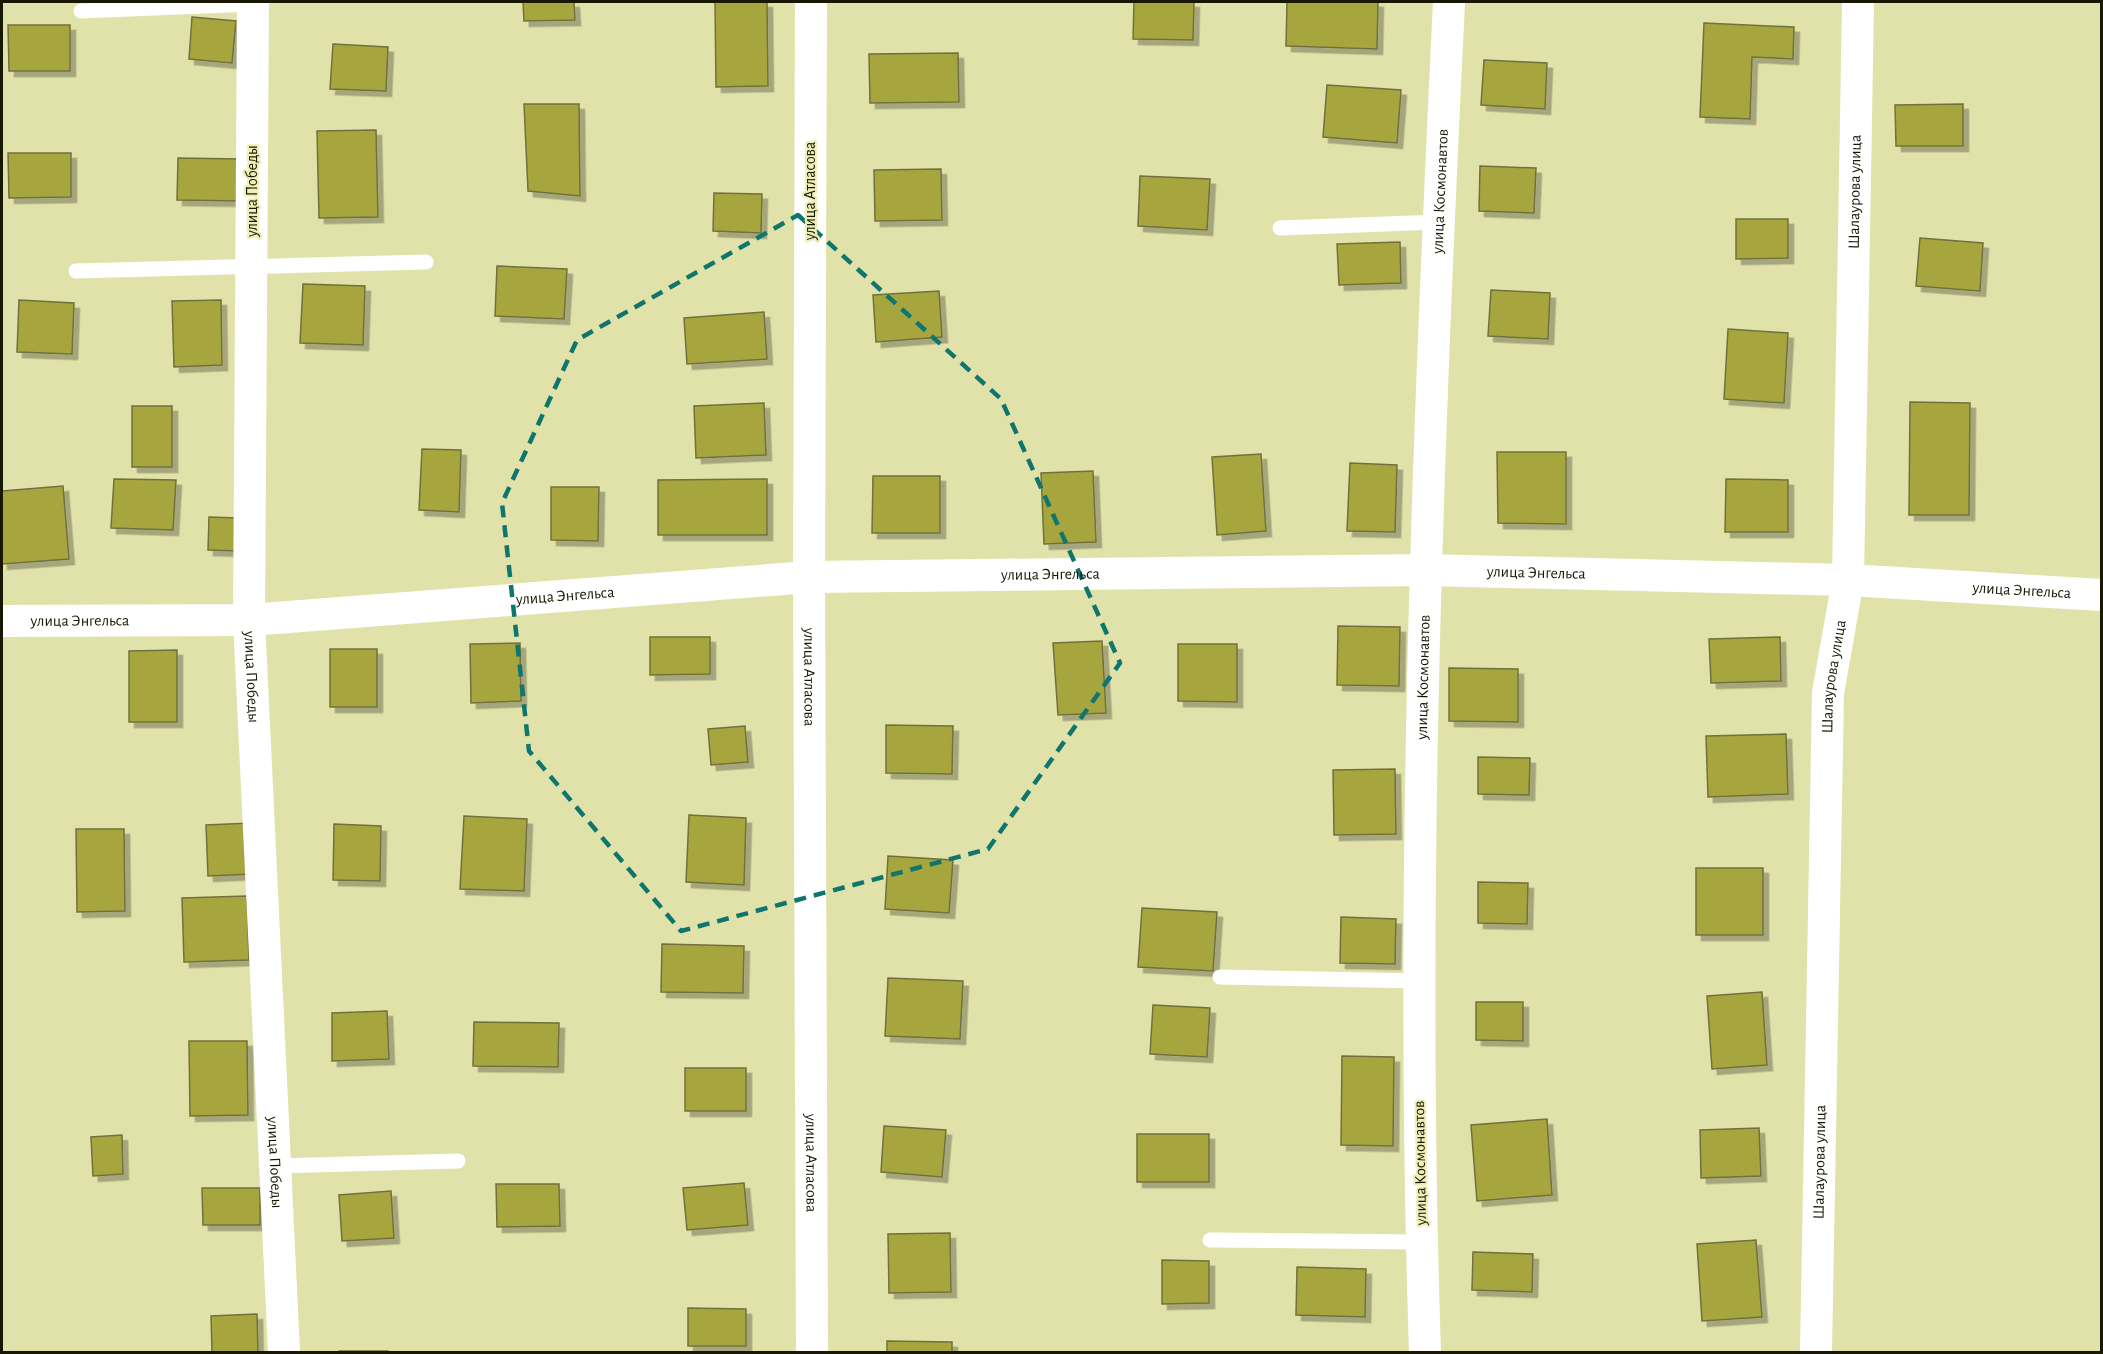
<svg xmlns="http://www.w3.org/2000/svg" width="2103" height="1354" font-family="'Alegreya Sans',sans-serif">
<defs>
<filter id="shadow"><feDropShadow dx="5.5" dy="5.5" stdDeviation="0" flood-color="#0004"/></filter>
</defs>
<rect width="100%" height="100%" fill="#e1e2a9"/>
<g fill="#a7a53d" stroke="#71713d" stroke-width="1.5" filter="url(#shadow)">
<polygon points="523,2 574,2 575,20 524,21"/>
<polygon points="715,2 767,2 768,86 716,87"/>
<polygon points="1134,2 1194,2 1193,40 1133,39"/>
<polygon points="1287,2 1378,2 1377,49 1286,46"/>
<polygon points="192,17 236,21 232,63 189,59"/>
<polygon points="1704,23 1794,27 1793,59 1752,57 1750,119 1700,117"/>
<polygon points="8,25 70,25 70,71 9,71"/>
<polygon points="333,44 388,47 386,91 330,89"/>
<polygon points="958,53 959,102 870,103 869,54"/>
<polygon points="1484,60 1547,63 1545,109 1481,105"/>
<polygon points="1327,85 1401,90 1397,143 1323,137"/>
<polygon points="524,104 579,104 580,196 528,191"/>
<polygon points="1963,104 1963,146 1896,146 1895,105"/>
<polygon points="376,130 378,217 319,218 317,131"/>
<polygon points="8,153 71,153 71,197 9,198"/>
<polygon points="178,158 241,159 240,201 177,200"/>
<polygon points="1480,166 1536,168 1534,213 1479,211"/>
<polygon points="941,169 942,220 875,221 874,170"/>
<polygon points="1140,176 1210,179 1207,230 1138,226"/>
<polygon points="714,193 762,194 761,233 713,231"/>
<polygon points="1736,219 1788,219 1788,258 1736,259"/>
<polygon points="1920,238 1983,243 1980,291 1916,286"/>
<polygon points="1400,242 1401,283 1339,285 1337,244"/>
<polygon points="497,266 567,269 564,319 495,316"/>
<polygon points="303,284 365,286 363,345 300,343"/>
<polygon points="1491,290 1550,293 1548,339 1488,336"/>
<polygon points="939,291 942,337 876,342 873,295"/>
<polygon points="19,300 74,303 72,354 17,352"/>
<polygon points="221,300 222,365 174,367 172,301"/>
<polygon points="764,312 767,359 687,364 684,318"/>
<polygon points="1728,329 1788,333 1784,403 1724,399"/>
<polygon points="1910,402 1970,403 1969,515 1909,515"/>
<polygon points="764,403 766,455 696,458 694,406"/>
<rect x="132" y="406" width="40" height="61"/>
<polygon points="422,449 461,450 459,512 419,510"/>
<polygon points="1497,452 1566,452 1566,524 1498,523"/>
<polygon points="1261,454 1266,531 1217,535 1212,457"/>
<polygon points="1350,463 1397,465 1395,532 1347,531"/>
<polygon points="1093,471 1096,542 1044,544 1041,473"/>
<polygon points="873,476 940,476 940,533 872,533"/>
<polygon points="114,479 176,480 173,530 111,528"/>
<polygon points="767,479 767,535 658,535 658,480"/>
<polygon points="1726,479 1788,480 1788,532 1725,532"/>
<polygon points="63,486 69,559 2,564 2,491"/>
<polygon points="551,487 599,487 598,541 551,540"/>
<polygon points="209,517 238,518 237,551 208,550"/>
<polygon points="1338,626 1400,627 1399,686 1337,685"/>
<polygon points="650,637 710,637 710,674 650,675"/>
<polygon points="1780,637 1781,681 1711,683 1709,639"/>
<polygon points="1102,641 1106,713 1058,715 1053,643"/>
<polygon points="520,643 521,701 471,703 470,644"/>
<polygon points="1178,644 1237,644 1237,702 1178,701"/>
<rect x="330" y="649" width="47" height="58"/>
<polygon points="177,650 177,722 129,722 129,651"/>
<polygon points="1449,668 1518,669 1518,722 1449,721"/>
<polygon points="886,725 953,726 952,774 886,773"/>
<polygon points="745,726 748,762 711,765 708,729"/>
<polygon points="1786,734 1788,794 1708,797 1706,736"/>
<polygon points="1478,757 1530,758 1529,795 1478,794"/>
<polygon points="1395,769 1396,834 1334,835 1333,770"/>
<polygon points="689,815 746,818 744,885 686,882"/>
<polygon points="464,816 527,819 524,891 460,889"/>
<polygon points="251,823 253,874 208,876 206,825"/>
<polygon points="334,824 381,826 380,881 333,880"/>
<polygon points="76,829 124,829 125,911 77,912"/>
<polygon points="888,856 953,860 949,913 885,909"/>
<rect x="1696" y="868" width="67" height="67"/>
<polygon points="1478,882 1528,883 1527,924 1478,923"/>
<polygon points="247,896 249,960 184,962 182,898"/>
<polygon points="1142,908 1217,912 1213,971 1138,967"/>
<polygon points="1341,917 1396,919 1395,964 1340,963"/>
<polygon points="662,944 744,946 743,993 661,992"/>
<polygon points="888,978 963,981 960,1039 885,1036"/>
<polygon points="1762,992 1767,1065 1712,1069 1707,996"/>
<polygon points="1476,1002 1523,1002 1523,1041 1476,1040"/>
<polygon points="1153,1005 1210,1008 1207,1057 1150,1054"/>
<polygon points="387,1011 389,1059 332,1061 332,1013"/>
<polygon points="474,1022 559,1023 558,1067 473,1066"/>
<polygon points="189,1041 247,1041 248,1115 190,1116"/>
<polygon points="1342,1056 1394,1057 1393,1146 1341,1145"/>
<rect x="685" y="1068" width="61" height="43"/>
<polygon points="1547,1119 1552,1195 1477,1201 1471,1125"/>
<polygon points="884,1126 946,1130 942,1177 881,1172"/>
<polygon points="1759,1128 1761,1176 1701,1178 1700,1130"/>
<rect x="1137" y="1134" width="72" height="48"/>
<polygon points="122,1135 123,1174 93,1176 91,1137"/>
<polygon points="744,1183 748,1225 687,1230 683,1188"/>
<polygon points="496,1184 559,1184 560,1226 497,1227"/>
<polygon points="202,1188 260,1188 260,1225 203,1225"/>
<polygon points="391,1191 394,1238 342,1241 339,1195"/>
<polygon points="950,1233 951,1292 889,1293 888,1234"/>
<polygon points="1756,1240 1762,1317 1702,1321 1697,1244"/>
<polygon points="1473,1252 1533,1254 1532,1292 1472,1290"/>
<polygon points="1162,1260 1209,1261 1209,1303 1162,1304"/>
<polygon points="1297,1267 1366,1269 1365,1317 1296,1315"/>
<polygon points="688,1308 746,1309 746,1346 688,1346"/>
<polygon points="257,1314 258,1352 212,1352 211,1316"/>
<polygon points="887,1341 952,1342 952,1352 887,1352"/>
<rect x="339" y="1351" width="49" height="1"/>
</g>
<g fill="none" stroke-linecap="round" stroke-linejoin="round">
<g stroke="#fff" stroke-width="15">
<polyline points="81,11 253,4"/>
<polyline points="1280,228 1438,222"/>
<polyline points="76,271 426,262"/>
<polyline points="1220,977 1418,981"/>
<polyline points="275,1166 458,1161"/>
<polyline points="1210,1240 1421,1242"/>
</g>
<g stroke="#fff" stroke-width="32">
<path id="s1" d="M253 2 249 620 284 1352"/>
<path id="s2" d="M811 2 809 577 812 1352"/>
<path id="s3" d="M2 621 249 620 809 577 1425 570 1848 580 2102 595"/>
<path id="s4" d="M1425 1352C1410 902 1427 451 1449 2"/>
<path id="s5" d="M1816 1352 1828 693 1848 580 1858 2"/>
</g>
</g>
<path fill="none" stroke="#0f766e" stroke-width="4.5" stroke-dasharray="12 8" stroke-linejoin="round" d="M798 215 1001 399 1120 663 988 849 681 931 529 751 502 503 577 340Z"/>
<g text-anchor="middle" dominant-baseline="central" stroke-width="4.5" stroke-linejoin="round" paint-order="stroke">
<g font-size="16" fill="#181703" stroke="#eeefb6">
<text transform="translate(252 191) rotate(-90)">улица Победы</text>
<text transform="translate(810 191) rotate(-90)">улица Атласова</text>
<text stroke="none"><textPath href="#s4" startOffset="1161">улица Космонавтов</textPath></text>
<text stroke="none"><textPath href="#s5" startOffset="1162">Шалаурова улица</textPath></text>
<text stroke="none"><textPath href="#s3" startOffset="1536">улица Энгельса</textPath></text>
<text stroke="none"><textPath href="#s3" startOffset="1050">улица Энгельса</textPath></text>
<text stroke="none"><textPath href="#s3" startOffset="2022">улица Энгельса</textPath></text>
<text stroke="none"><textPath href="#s3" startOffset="564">улица Энгельса</textPath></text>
<text stroke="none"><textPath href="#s3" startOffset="78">улица Энгельса</textPath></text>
<text stroke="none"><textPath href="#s1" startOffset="675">улица Победы</textPath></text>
<text stroke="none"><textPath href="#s2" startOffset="675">улица Атласова</textPath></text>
<text stroke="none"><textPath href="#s4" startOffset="675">улица Космонавтов</textPath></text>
<text stroke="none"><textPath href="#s5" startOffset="676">Шалаурова улица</textPath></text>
<text stroke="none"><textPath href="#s5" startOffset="190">Шалаурова улица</textPath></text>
<text stroke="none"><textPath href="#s1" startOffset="1161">улица Победы</textPath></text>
<text stroke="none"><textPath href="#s2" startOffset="1161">улица Атласова</textPath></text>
<text transform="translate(1420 1163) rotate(-91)">улица Космонавтов</text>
</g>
</g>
<rect width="2103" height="1354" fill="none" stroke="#181703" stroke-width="6"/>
</svg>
